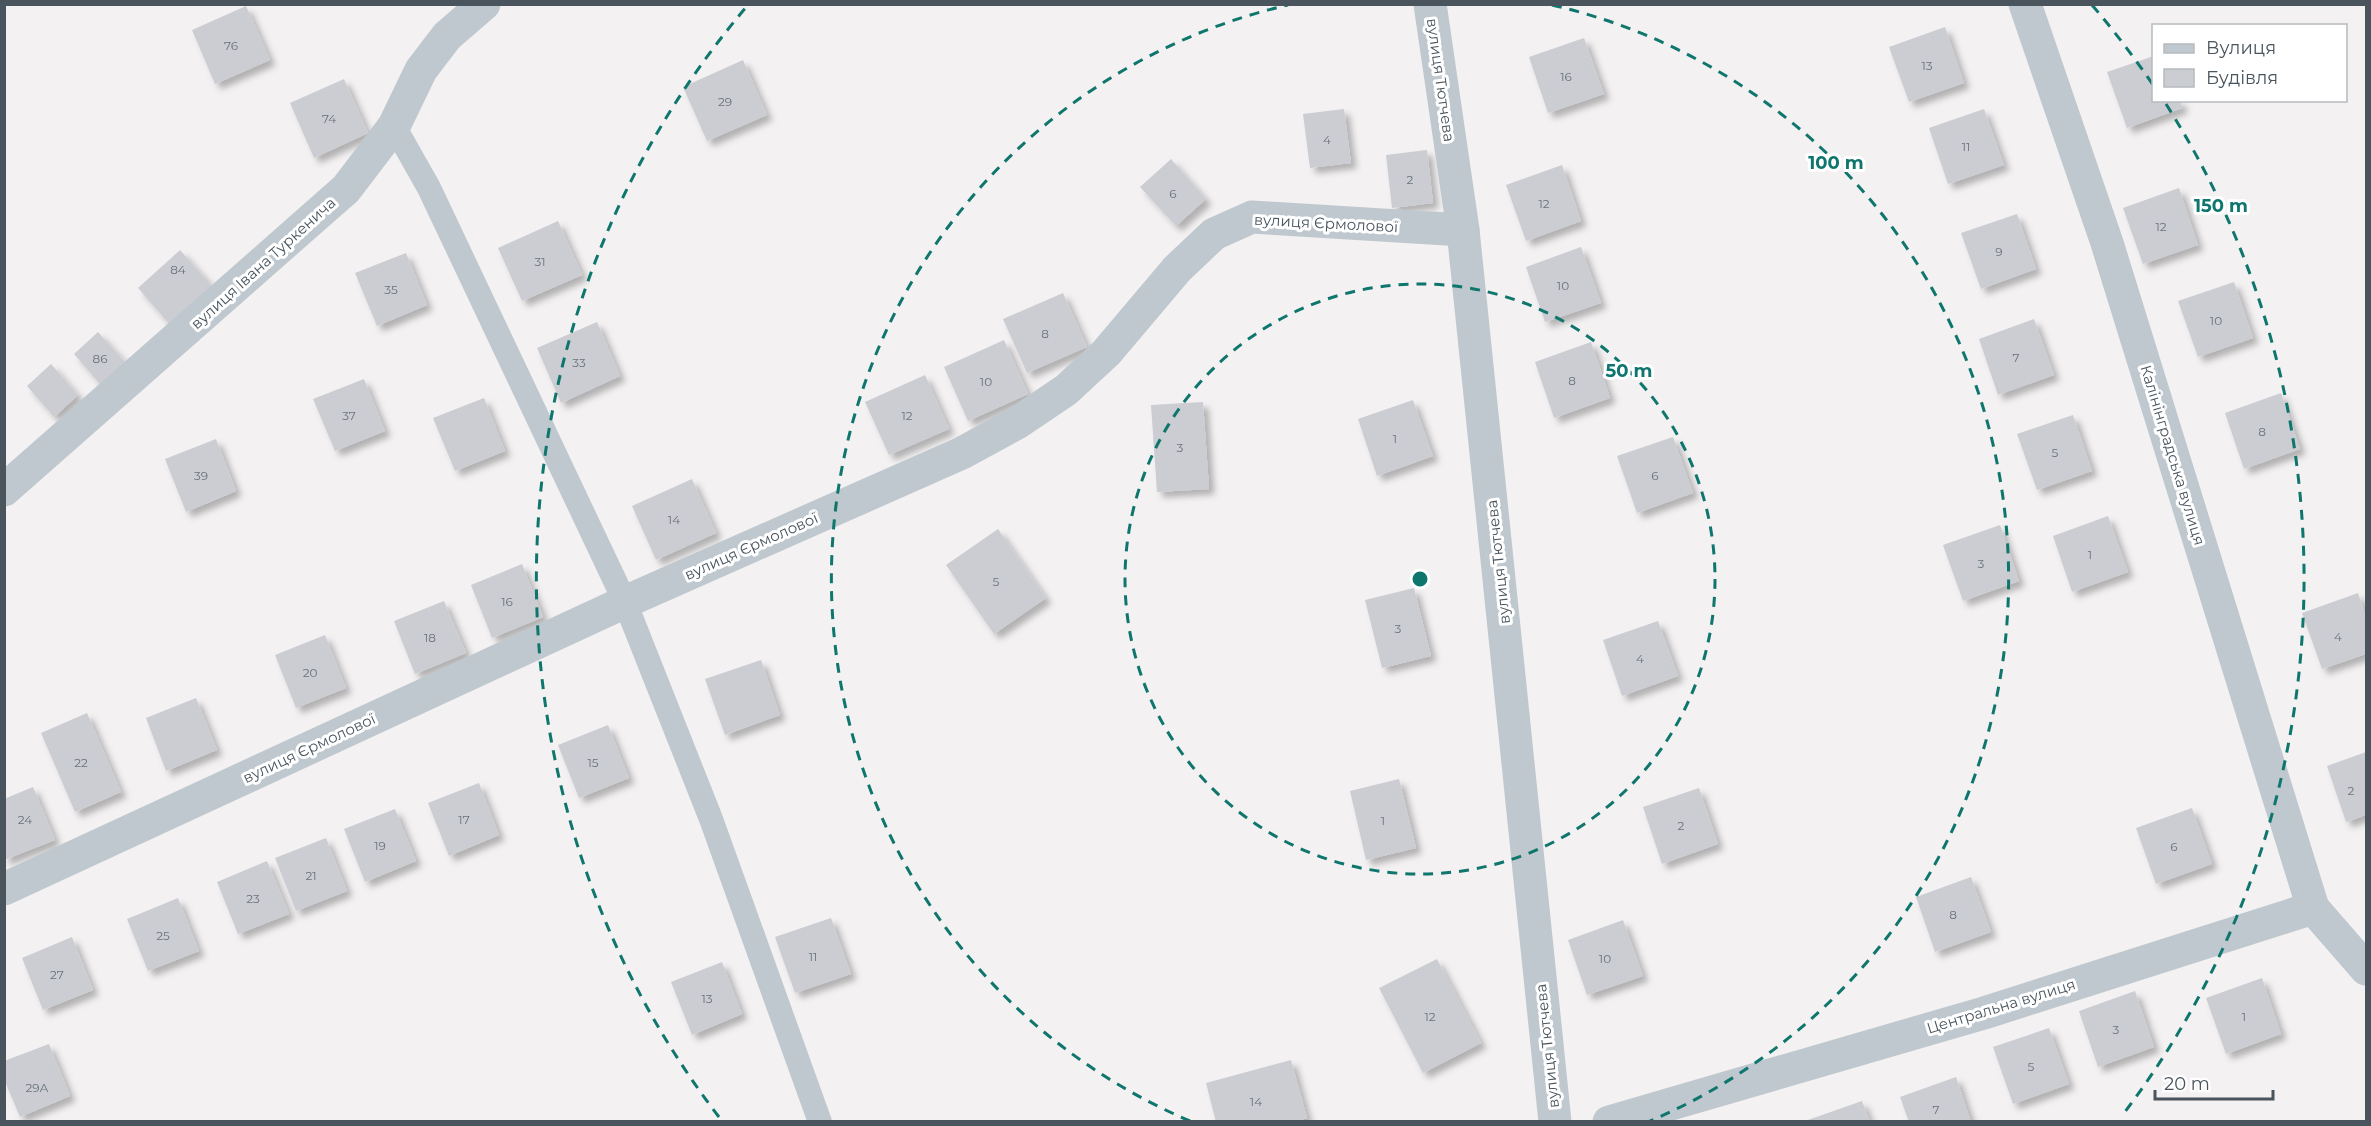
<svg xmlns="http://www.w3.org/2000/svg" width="2371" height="1126" font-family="Montserrat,sans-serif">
<defs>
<filter id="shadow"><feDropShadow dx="5.5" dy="5.5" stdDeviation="3" flood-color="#0004"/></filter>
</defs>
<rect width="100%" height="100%" fill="#f3f1f1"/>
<g fill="#cbcdd3" filter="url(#shadow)">
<polygon points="246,6 270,60 215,84 192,30"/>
<polygon points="1945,27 1964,83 1909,102 1889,47"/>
<polygon points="1584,38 1604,94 1548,113 1529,57"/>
<polygon points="2154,56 2154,100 2180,100 2182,108 2127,128 2107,72"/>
<polygon points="743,60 767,115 707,141 683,87"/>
<polygon points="344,79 368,133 314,158 290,103"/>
<polygon points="1344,109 1351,163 1310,168 1303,114"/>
<polygon points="1984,109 2004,165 1948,184 1929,128"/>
<polygon points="1427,150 1433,203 1392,208 1386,155"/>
<polygon points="1171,159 1206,199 1176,226 1140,187"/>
<polygon points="1562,165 1581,221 1526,241 1506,185"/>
<polygon points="2179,188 2198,245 2143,264 2123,208"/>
<polygon points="2017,214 2036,269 1981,289 1961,233"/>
<polygon points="558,221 582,275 522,301 498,248"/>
<polygon points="1581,247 1601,303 1545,322 1526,267"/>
<polygon points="180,250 214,288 171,326 138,288"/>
<polygon points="406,253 427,305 377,326 355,273"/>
<polygon points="2234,282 2253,338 2198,357 2178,301"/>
<polygon points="1063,293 1087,347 1027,373 1003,319"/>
<polygon points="2034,319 2054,375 1998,395 1979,339"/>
<polygon points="597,322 620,376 561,403 537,348"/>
<polygon points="98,332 126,363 101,385 74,354"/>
<polygon points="1004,340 1028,394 968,421 944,367"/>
<polygon points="1591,342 1610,398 1554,418 1535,362"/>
<polygon points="51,364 78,395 54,417 27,386"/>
<polygon points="925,375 949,429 889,455 865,402"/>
<polygon points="364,379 385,431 335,451 313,399"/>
<polygon points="2281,393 2300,449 2244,469 2225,413"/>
<polygon points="484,398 505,451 455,471 433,418"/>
<polygon points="1413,400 1433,456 1377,476 1358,419"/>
<polygon points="1203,402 1209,489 1157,492 1151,405"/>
<polygon points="2073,415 2092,471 2037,490 2017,434"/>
<polygon points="1673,437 1693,493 1637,513 1617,456"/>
<polygon points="216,439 236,491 186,512 165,459"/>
<polygon points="692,479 716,533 656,560 632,506"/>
<polygon points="2108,516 2128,572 2072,592 2053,536"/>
<polygon points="2000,525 2019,581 1963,601 1943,545"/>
<polygon points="998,529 1046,598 994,634 946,565"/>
<polygon points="522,564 543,617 492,638 471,585"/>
<polygon points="1414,588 1431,656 1382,668 1365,600"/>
<polygon points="2358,593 2366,618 2366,654 2322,669 2302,613"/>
<polygon points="444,601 466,653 415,674 394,621"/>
<polygon points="1658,621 1678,676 1622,696 1603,640"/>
<polygon points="325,635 346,688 296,708 275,655"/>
<polygon points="761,660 780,715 725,735 705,679"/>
<polygon points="196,698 217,750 166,771 146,718"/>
<polygon points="87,713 121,792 75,812 41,733"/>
<polygon points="608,725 629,778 579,798 558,745"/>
<polygon points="2366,752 2366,815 2346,822 2327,766"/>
<polygon points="1399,779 1416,848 1366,860 1350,791"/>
<polygon points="479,783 499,835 449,856 428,803"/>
<polygon points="33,787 55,840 4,860 4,799"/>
<polygon points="1699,788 1718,844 1662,864 1643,807"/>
<polygon points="2192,808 2212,864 2156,884 2136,828"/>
<polygon points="395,809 416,861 365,882 344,829"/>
<polygon points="326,838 347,891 296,911 275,858"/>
<polygon points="267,861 289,914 238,934 217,882"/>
<polygon points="1971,877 1991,932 1935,952 1916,897"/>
<polygon points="178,898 199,951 148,971 127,919"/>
<polygon points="831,918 851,974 795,993 775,937"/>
<polygon points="1623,920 1643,976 1587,995 1568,940"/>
<polygon points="72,937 93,990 43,1010 22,958"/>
<polygon points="1437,959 1481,1043 1423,1073 1379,988"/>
<polygon points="722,962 742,1014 692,1035 671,982"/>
<polygon points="2262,978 2281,1034 2226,1054 2206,998"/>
<polygon points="2135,991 2154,1047 2098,1067 2079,1011"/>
<polygon points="2049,1028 2069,1084 2013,1104 1993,1047"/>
<polygon points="49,1044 70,1096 20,1117 4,1079 4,1061"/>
<polygon points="1291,1060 1307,1118 1295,1122 1216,1122 1206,1083"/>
<polygon points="1956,1077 1971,1122 1909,1122 1900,1097"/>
<polygon points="1862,1101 1870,1122 1805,1122 1805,1121"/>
</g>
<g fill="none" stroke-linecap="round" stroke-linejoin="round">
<polyline stroke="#bfc8ce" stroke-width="24" points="394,126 429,188 625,602 711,819 820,1122"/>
<g stroke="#bfc8ce" stroke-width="33">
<polyline points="1430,4 1463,230 1555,1122"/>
<polyline points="2025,4 2107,243 2313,908"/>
<polyline points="4,490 346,189 394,126 421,70 447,36 484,4"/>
<polyline points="4,889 625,602 962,453 1017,423 1066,390 1106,353 1177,269 1214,234 1252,217 1463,230"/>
<polyline points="1609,1122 1984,1013 2313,908 2366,969"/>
</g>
</g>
<g fill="none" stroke="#0f766e" stroke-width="3" stroke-dasharray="10 8">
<circle cx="1420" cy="579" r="295"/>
<path d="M1190 1121A589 589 0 0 1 1288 5M1552 5A589 589 0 0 1 1650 1121"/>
<path d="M719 1117A884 884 0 0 1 748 5M2092 5A884 884 0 0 1 2153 85M2166 104A884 884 0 0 1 2121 1117"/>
</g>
<g text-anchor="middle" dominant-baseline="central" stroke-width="6" stroke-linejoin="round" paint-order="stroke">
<g font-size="12" fill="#6a727a">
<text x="231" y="45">76</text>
<text x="1927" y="65">13</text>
<text x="1566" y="76">16</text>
<text x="725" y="101">29</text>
<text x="329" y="118">74</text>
<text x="1327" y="139">4</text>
<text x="1966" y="146">11</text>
<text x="1410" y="179">2</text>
<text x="1173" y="193">6</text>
<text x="1544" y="203">12</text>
<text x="2161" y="226">12</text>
<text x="1999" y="251">9</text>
<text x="540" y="261">31</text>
<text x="178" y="269">84</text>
<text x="1563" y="285">10</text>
<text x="391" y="289">35</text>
<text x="2216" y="320">10</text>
<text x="1045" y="333">8</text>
<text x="2016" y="357">7</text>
<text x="100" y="358">86</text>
<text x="579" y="362">33</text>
<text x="1572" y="380">8</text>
<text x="986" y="381">10</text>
<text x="349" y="415">37</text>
<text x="907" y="415">12</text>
<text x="2262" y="431">8</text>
<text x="1395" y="438">1</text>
<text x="1180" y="447">3</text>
<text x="2055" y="452">5</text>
<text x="201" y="475">39</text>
<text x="1655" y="475">6</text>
<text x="674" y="519">14</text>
<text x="2090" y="554">1</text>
<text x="1981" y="563">3</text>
<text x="996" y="581">5</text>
<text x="507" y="601">16</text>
<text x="1398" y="628">3</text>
<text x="2338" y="636">4</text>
<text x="430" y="637">18</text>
<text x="1640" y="658">4</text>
<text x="310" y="672">20</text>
<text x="81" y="762">22</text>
<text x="593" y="762">15</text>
<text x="2351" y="790">2</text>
<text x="25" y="819">24</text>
<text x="464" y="819">17</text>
<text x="1383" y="820">1</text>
<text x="1681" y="825">2</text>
<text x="380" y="845">19</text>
<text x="2174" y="846">6</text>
<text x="311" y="875">21</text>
<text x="253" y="898">23</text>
<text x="1953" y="914">8</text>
<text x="163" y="935">25</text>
<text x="813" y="956">11</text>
<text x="1605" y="958">10</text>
<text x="57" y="974">27</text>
<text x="707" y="998">13</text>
<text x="1430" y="1016">12</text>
<text x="2244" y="1016">1</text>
<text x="2116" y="1029">3</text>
<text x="2031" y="1066">5</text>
<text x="37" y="1087">29А</text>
<text x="1256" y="1101">14</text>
<text x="1936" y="1109">7</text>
</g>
<g font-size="15" fill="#49545d" stroke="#fff">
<text transform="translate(1441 80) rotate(82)">вулиця Тютчева</text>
<text transform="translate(1326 223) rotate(3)">вулиця Єрмолової</text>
<text transform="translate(263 263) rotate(-42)">вулиця Івана Туркенича</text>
<text transform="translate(2173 455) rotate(73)">Калінінградська вулиця</text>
<text transform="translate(751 546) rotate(-24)">вулиця Єрмолової</text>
<text transform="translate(1498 562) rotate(-96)">вулиця Тютчева</text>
<text transform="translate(309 748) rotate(-25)">вулиця Єрмолової</text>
<text transform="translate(2001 1006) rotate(-17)">Центральна вулиця</text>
<text transform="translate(1547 1046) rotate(-96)">вулиця Тютчева</text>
</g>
</g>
<circle cx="1420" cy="579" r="9" fill="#0f766e" stroke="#fff" stroke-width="3"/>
<g font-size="18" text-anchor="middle" font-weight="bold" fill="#0f766e" stroke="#fff" stroke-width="6" stroke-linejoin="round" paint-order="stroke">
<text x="1836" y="169">100 m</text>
<text x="2221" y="212">150 m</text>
<text x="1629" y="377">50 m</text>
</g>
<rect width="2371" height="1126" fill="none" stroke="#49545d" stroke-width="12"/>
<rect x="2152" y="24" width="195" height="78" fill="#ffffff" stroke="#b6bbbe" stroke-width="1.5"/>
<rect x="2164" y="44" width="30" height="9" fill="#bfc8ce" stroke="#b6bbbe" stroke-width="1.5"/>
<text x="2206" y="54" font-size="18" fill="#49545d">Вулиця</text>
<rect x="2164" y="69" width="30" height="18" fill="#cbcdd3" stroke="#b6bbbe" stroke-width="1.5"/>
<text x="2206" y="84" font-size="18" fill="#49545d">Будівля</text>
<path d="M2155 1090v9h118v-9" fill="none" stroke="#49545d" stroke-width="3"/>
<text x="2164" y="1090" font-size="18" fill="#49545d" stroke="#ffffff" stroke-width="4.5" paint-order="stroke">20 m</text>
</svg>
